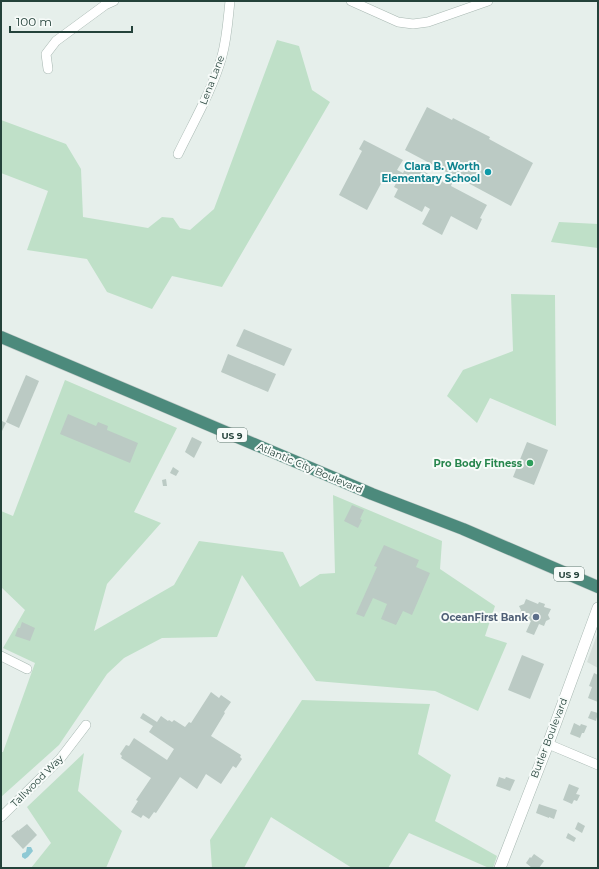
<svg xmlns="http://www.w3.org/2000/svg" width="599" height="869" font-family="Montserrat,sans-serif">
<rect width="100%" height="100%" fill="#e6efeb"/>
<polygon fill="#d4dfda" points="598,632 598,668 587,662"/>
<g fill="#bfe0c8">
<polygon points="277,40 299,46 312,90 330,102 222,287 172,276 152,309 107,292 87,259 27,250 48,191 1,173 1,120 66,144 81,169 83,217 148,228 162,217 173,218 180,228 190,230 214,209"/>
<polygon points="559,222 598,224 598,248 551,242"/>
<polygon points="511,294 555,295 556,426 490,398 477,423 447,396 463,370 513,351"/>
<polygon points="65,380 177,428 134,512 161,523 107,584 94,631 174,585 199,541 283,552 300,587 320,574 335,573 333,495 442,541 440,569 495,606 485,636 507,643 478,711 435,691 316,681 242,575 217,637 162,638 124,658 107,674 59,745 1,797 1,752 3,752 35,663 3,648 25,610 1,587 1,511 13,516"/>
<polygon points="302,700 430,704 418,754 451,775 435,821 497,856 493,868 489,868 409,833 388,868 352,868 271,817 244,868 212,868 210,840"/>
<polygon points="84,753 78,791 122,831 106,868 31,868 51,843 27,807"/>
</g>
<polygon fill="#8ec9d4" points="27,847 31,847 33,851 28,857 25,859 22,857 22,854 23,853 26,852"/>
<g fill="#bbcac4">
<polygon points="427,107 452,120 453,118 490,137 489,139 533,163 511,206 455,176 451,186 487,205 480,218 482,219 477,230 451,216 442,235 422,224 430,209 425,206 422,212 394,197 398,189 394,187 399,178 395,176 392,182 384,178 367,210 339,195 362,151 359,149 364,140 403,160 397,170 403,173 408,163 447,184 452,175 405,150"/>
<polygon points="244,329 292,349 284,366 236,346"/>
<polygon points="228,354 276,374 268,392 221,372"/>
<polygon points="26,375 39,381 19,428 6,422"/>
<polygon points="68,414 96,426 98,422 108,426 107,430 138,443 130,463 60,434"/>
<polygon points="2,421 6,423 2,431 1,430 1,424"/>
<polygon points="192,437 202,442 194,458 185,452"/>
<polygon points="527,442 548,450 534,485 513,477"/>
<polygon points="173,467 179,471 176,476 170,473"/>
<polygon points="166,479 167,486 163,486 162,480"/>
<polygon points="352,505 364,510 360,519 362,520 358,528 344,521"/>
<polygon points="384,545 419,560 416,567 430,573 412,615 403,611 396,625 381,619 387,604 373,598 364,617 356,614 377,567 374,566"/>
<polygon points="526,599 538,604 539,602 545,604 544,607 551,609 548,615 550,619 546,621 544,626 539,624 534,635 526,632 531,621 519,616 521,610 519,606 524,604"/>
<polygon points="22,622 35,628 30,641 15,636 18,628 20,628"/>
<polygon points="522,655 544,664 530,699 508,690"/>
<polygon points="594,673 598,675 598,702 588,698 592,687 589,686"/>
<polygon points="211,692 219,698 221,695 231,702 224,712 225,713 211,736 241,755 240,757 242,759 236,768 233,766 221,784 206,774 197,789 180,777 156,813 154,812 149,819 143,815 141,818 131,812 138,801 136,800 151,778 121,758 122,756 120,754 126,745 129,746 134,738 167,760 174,749 149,732 153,726 140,718 143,713 157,722 161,716 168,721 169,720 172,722 174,720 185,727 189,722 191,723"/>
<polygon points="591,711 598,713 596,721 588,718"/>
<polygon points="574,723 580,726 581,724 587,726 584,733 582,733 580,738 570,734"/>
<polygon points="499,777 505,779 506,777 515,780 510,791 496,786"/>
<polygon points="569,784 579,788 576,794 580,795 577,801 574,800 572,804 563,800"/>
<polygon points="539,804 557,810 554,819 549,817 549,818 536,813"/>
<polygon points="578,822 585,826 582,833 575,829"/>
<polygon points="27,824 37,835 23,849 11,836 18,830 18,831"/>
<polygon points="568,833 576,838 574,842 566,838"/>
<polygon points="534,854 544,861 539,868 532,868 526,863 530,857 531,858"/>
</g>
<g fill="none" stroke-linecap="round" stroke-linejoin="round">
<g stroke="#a8b8b2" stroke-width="10">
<g id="minor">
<polyline points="351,1 398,22 413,24 428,22 488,1"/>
<polyline points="48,69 46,54 56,41 105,5 114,1"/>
<path d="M178 154C193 123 213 89 222 56 227 38 228 19 230 1"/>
<polyline points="1,656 27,669"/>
<polyline points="548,744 598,765"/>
<polyline points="1,817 60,759 86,725"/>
</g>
</g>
<g stroke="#a8b8b2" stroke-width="12">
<polyline id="tertiary" points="500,868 548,744 598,608"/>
</g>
<g stroke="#c2cac8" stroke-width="13">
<polyline id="trunk" points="1,337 372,494 463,529 598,587"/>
</g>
<use href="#minor" stroke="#fff" stroke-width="9"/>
<use href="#tertiary" stroke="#fff" stroke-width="11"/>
<use href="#trunk" stroke="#4c8a7c" stroke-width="12"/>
</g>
<circle fill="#0f9aa8" stroke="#f7fbf9" stroke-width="1.5" cx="488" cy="172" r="4"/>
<circle fill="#2e9e5b" stroke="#f7fbf9" stroke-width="1.5" cx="530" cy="463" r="4"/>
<circle fill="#5c6f8a" stroke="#f7fbf9" stroke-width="1.5" cx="536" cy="617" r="4"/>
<g text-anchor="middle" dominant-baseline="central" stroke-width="4" stroke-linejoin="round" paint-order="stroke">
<g fill="#f7fbf9" stroke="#637a73" stroke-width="1">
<rect x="217" y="428" width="30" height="14" rx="3"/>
<rect x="554" y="567" width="30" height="14" rx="3"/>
</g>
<g font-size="9" font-weight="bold" fill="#24423a">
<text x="232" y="435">US 9</text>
<text x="569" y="574">US 9</text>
</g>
<g font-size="10" fill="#24423a" stroke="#f7fbf9">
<text transform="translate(212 80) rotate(-69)">Lena Lane</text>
<text transform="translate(310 468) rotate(23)">Atlantic City Boulevard</text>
<text transform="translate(549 738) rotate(-69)">Butler Boulevard</text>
<text transform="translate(37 781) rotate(-45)">Tallwood Way</text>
</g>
<g font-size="10" font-weight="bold" fill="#0d838f" stroke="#f7fbf9" text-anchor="end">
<text x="480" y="166">Clara B. Worth<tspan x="480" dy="12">Elementary School</tspan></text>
</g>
<g font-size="10" font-weight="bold" fill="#27864d" stroke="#f7fbf9" text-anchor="end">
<text x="522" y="463">Pro Body Fitness</text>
</g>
<g font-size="10" font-weight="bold" fill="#4e5e75" stroke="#f7fbf9" text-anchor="end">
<text x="528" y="617">OceanFirst Bank</text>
</g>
</g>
<rect width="599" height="869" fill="none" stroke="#24423a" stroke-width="4"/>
<path d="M10 26v6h122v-6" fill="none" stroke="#24423a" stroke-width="2"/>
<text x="16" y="26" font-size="12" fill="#24423a" stroke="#f7fbf9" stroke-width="3" paint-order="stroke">100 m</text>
</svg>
